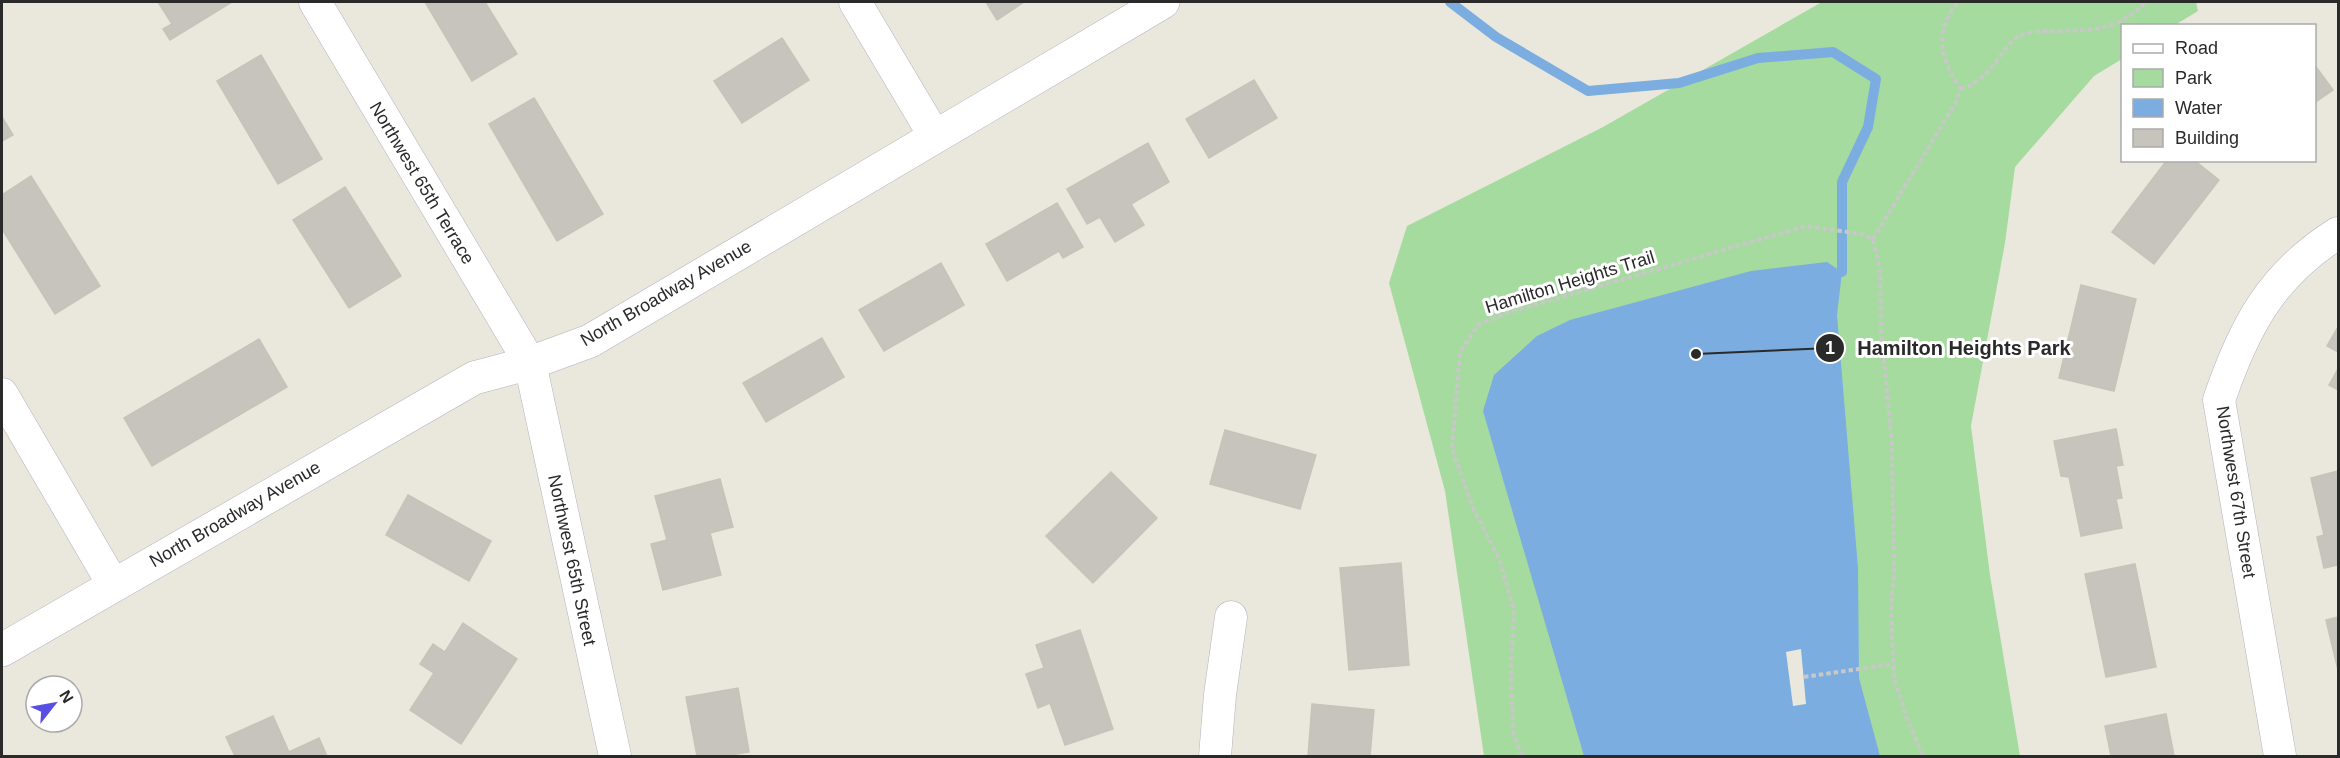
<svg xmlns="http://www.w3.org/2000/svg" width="2340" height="758" font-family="Helvetica,sans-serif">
<rect width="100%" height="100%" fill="#eae8dd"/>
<polygon fill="#a5db9f" points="1822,2 2196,2 2198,11 2175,25 2122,26 2122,59 2094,76 2015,167 2005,243 1971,426 1990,575 2020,756 1484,756 1445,491 1389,283 1407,226 1603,127"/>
<polygon fill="#7bade1" points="1827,262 1842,272 1837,315 1858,568 1859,678 1880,756 1584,756 1483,411 1494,375 1537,336 1570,320 1751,271"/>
<polygon fill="#eae8dd" points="1801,649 1806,704 1793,706 1786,652"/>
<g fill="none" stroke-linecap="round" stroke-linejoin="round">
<polyline stroke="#7bade1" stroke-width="10" points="1450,2 1496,37 1588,91 1679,83 1758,58 1833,52 1876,79 1868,127 1842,182 1842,272"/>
</g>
<g fill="#c6c4bd" stroke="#c5c4b7" stroke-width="1.5">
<polygon points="158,2 232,2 170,40 163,29 172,24"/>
<polygon points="425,2 485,2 517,54 472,81"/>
<polygon points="986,2 1024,2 997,20"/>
<polygon points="782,38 809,80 742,123 714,81"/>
<polygon points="261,55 322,159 278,184 217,81"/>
<polygon points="2314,64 2333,90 2314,103"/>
<polygon points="1254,80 1277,118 1209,158 1186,119"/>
<polygon points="534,98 603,214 557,241 489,124"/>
<polygon points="2,117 13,135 2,141"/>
<polygon points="1148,143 1169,182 1131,204 1144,225 1115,242 1100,217 1087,224 1067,189"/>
<polygon points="2167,160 2194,160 2219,180 2154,264 2112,232"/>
<polygon points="31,176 100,286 55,314 2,229 2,195"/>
<polygon points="345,187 401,276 349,308 293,220"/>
<polygon points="1057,203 1083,247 1063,258 1059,251 1007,281 986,244"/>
<polygon points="941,263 964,305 884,351 859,310"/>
<polygon points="2081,285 2136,299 2114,391 2059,378"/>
<polygon points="2338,327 2338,352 2327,346"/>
<polygon points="822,338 844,377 766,422 743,383"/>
<polygon points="259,339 287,387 152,466 124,418"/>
<polygon points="2338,369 2338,390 2329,385"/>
<polygon points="2116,429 2123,465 2116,466 2122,498 2116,499 2122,528 2081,536 2069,477 2061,476 2054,441"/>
<polygon points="1225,430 1316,455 1300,509 1210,484"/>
<polygon points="2338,471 2338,565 2324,568 2317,537 2324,535 2311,478"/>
<polygon points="1111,472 1157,518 1093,583 1046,536"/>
<polygon points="720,479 733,527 710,533 721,575 663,590 651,544 667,540 655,496"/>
<polygon points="408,495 491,541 469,581 386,535"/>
<polygon points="1401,563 1409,665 1349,670 1340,568"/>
<polygon points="2135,564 2156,667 2106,677 2085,574"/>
<polygon points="2338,617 2338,670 2326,620"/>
<polygon points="463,623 517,659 461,744 410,710 434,673 420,664 433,644 445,652"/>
<polygon points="1080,630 1113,729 1065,745 1050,703 1038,708 1026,674 1044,668 1036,645"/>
<polygon points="738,688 749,752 725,756 697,756 686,697"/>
<polygon points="1312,704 1374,710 1370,756 1308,756"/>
<polygon points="2166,714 2174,756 2111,756 2105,726"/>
<polygon points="273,716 289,752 319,738 327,756 235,756 226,737"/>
</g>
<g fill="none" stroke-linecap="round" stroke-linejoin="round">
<g stroke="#b1b1bc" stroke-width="33">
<g id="minor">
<polyline points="315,2 530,363 615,756"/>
<polyline points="855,2 934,135"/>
<polyline points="2,394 113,584"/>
<polyline points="1215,756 1220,695 1231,617"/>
<path d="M2280 756 2219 400C2244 327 2271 275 2338 233"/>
</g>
</g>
<g stroke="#b1b1bc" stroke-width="34">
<polyline id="tertiary" points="2,650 474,378 530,363 590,341 1163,2"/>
</g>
<g stroke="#c8c8c8" stroke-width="4" stroke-dasharray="4.5 3" stroke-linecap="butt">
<path d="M1960 89C1994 80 2001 44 2021 35 2032 31 2046 31 2058 31 2097 30 2117 30 2146 2"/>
<path d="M1873 239 1956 102 1960 89C1941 59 1933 31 1958 2"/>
<polyline points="1804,677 1893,664"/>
<polyline points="1522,756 1513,732 1511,670 1514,611 1500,561 1473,508 1452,449 1460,352 1478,325 1504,314 1806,226 1861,234 1873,239 1880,269 1881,329 1892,445 1894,572 1891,611 1894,677 1907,719 1923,756"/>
</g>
<use href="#minor" stroke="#fff" stroke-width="32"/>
<use href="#tertiary" stroke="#fff" stroke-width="33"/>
</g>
<g text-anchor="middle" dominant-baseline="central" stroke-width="6" stroke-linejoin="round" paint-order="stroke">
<g font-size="18" fill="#2a2a2a" stroke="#fff">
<text transform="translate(422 183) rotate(59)">Northwest 65th Terrace</text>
<text transform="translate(1570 282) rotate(-17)">Hamilton Heights Trail</text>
<text transform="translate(666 293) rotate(-30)">North Broadway Avenue</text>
<text transform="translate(2236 492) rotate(81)">Northwest 67th Street</text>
<text transform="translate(235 514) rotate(-30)">North Broadway Avenue</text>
<text transform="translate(572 560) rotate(78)">Northwest 65th Street</text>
</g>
</g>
<path fill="none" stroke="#2a2a2a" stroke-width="2" d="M1696 354L1830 348"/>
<g fill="#2a2a2a" stroke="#fff" stroke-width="2">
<circle cx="1696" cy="354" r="6"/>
<circle cx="1830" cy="348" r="15"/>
</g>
<g font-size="18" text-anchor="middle" font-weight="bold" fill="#fff">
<text x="1830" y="354">1</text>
</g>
<g font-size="20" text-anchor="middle" font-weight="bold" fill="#2a2a2a" stroke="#fff" stroke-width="6" stroke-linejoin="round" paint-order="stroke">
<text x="1964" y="355">Hamilton Heights Park</text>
</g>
<rect width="2340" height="758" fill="none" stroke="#2a2a2a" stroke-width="6"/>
<rect x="2121" y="24" width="195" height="138" fill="#ffffff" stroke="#aaaaaa" stroke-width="1.5"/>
<rect x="2133" y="44" width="30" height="9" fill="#ffffff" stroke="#aaaaaa" stroke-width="1.5"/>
<text x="2175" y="54" font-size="18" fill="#2a2a2a">Road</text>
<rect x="2133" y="69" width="30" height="18" fill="#a5db9f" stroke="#aaaaaa" stroke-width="1.5"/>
<text x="2175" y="84" font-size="18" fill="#2a2a2a">Park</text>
<rect x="2133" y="99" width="30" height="18" fill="#7bade1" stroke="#aaaaaa" stroke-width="1.5"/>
<text x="2175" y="114" font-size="18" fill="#2a2a2a">Water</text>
<rect x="2133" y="129" width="30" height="18" fill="#c6c4bd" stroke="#aaaaaa" stroke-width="1.5"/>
<text x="2175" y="144" font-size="18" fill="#2a2a2a">Building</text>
<g transform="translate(54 704) rotate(59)"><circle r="28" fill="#ffffff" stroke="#aaaaaa" stroke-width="1.5"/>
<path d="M0-4.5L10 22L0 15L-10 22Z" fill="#574ee6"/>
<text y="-9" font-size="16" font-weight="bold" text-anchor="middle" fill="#2a2a2a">N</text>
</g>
</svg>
